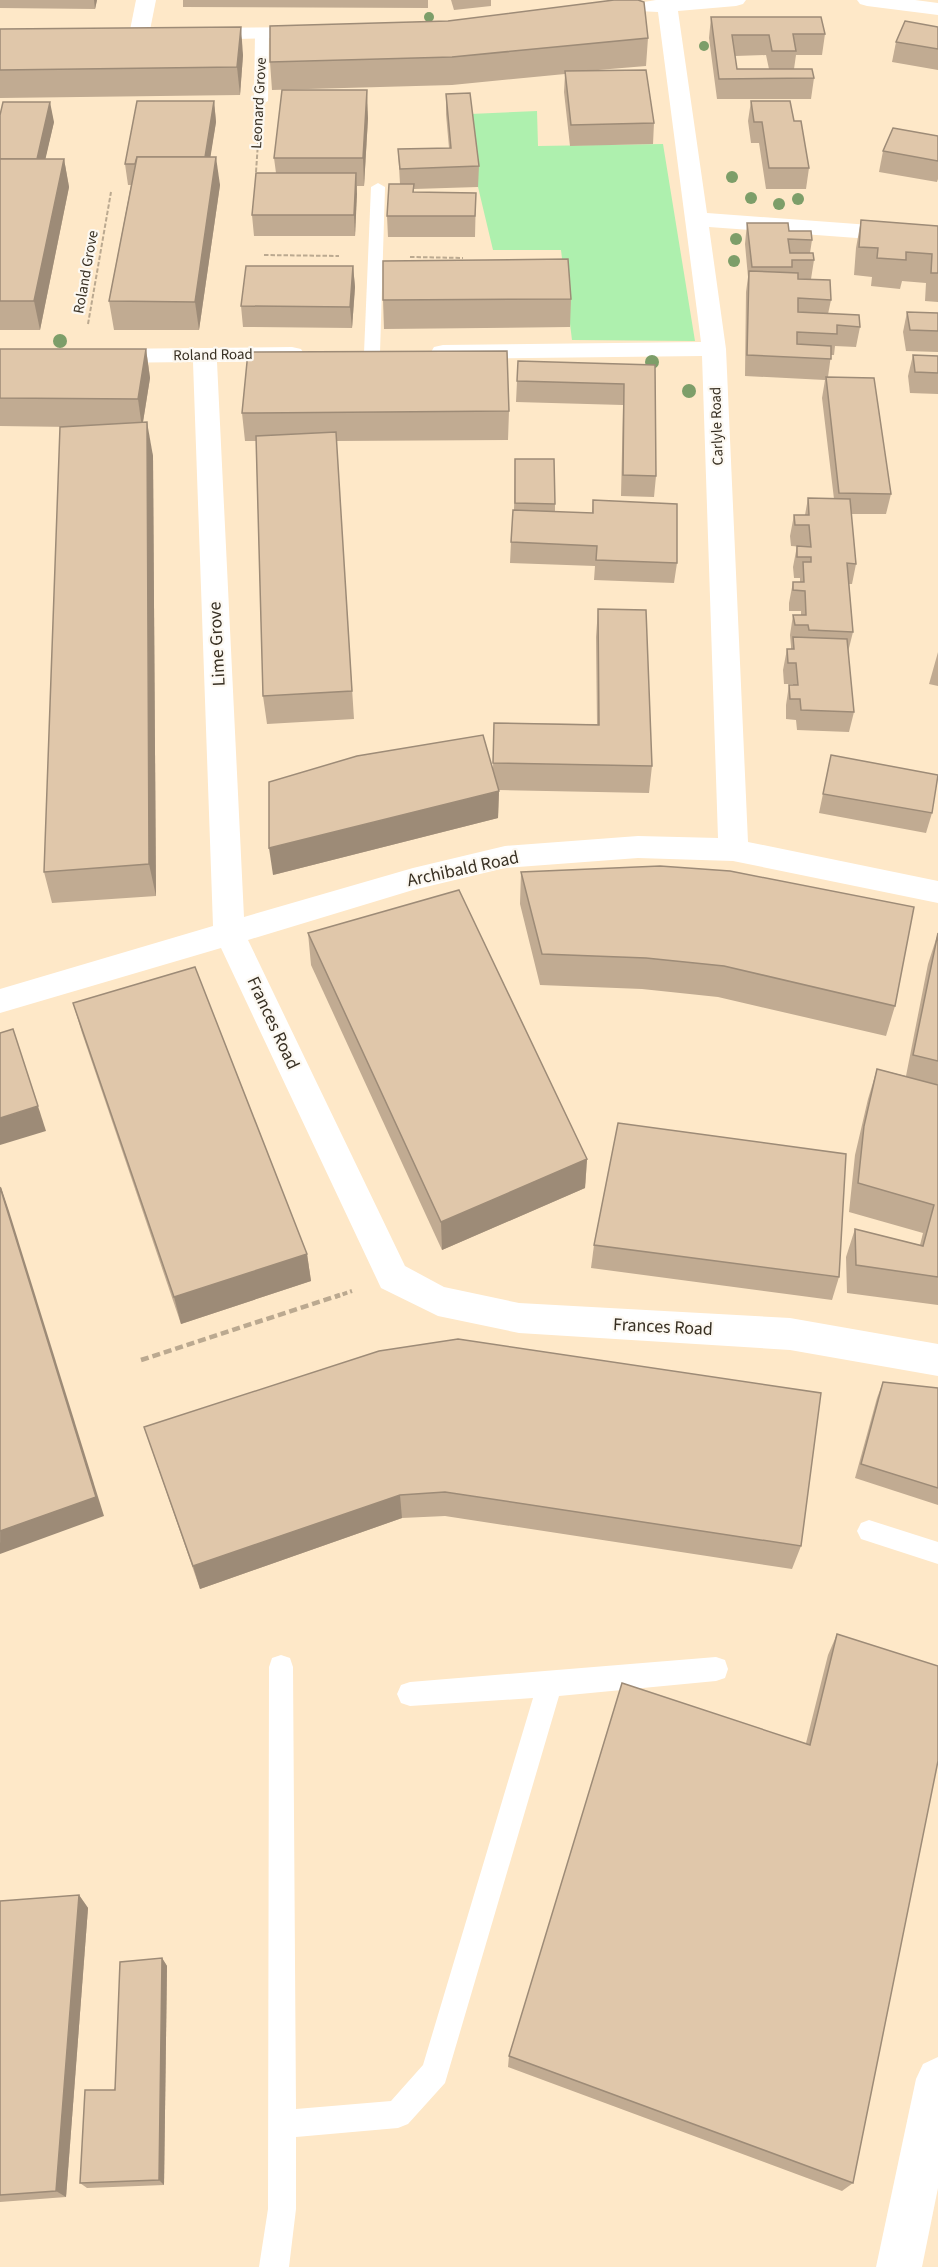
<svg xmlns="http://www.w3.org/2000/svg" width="938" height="2267" font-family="'Source Sans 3',sans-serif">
<rect width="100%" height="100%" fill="#fee8c8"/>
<polygon fill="#aef0ae" points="537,111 538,146 663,144 695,341 572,340 561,250 493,250 478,187 470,114"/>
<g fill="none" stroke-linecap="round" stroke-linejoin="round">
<g stroke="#bba990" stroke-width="2" stroke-dasharray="4.5 2" stroke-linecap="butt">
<polyline points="256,172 259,128"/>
<polyline points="264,255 339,256"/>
<polyline points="410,257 463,258"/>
<polyline points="88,324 111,192"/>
</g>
<polyline stroke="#bba990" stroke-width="4" stroke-dasharray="5 3" stroke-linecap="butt" points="335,1297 352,1291"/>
<polyline stroke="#bba990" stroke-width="4.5" stroke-dasharray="8 4" stroke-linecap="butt" points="141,1360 340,1295"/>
<g fill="#fff" fill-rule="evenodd">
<polygon points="262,30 269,34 268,101 261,105 254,101 255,34"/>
<polygon points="378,183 385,187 380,353 372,358 364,353 371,187"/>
<polygon points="869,1520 938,1542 938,1564 861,1539 857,1531 861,1523"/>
<polygon points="281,1655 290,1658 293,1667 296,2109 391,2101 423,2065 533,1698 410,1706 401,1703 397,1694 401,1685 410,1682 716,1657 725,1660 728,1669 725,1678 716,1681 559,1696 445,2083 408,2124 398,2128 296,2137 296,2209 289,2267 259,2267 268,2209 269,1667 272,1658"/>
</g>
<g fill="#fff" fill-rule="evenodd">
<polygon points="136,0 156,0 149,35 146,39 132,39 129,35"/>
<polygon points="746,0 743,4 736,6 678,11 707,213 938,230 938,244 709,227 726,349 748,842 938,881 938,903 733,861 638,858 505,868 413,890 248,940 405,1266 444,1287 519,1303 790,1318 938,1344 938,1376 790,1350 519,1333 438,1316 381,1288 221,948 0,1013 0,989 213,926 193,362 101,363 92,361 89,356 92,351 101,349 292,347 301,349 304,354 301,359 292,361 217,362 244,917 413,868 505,846 638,836 718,838 702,356 443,359 434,357 431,352 434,347 443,345 701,342 658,12 638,11 635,7 638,3 656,0"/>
<polygon points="857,0 915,0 938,3 938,15 867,6 860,4"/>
<polygon points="313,27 320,29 323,33 320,37 197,40 190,38 187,34 190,30 197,28"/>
</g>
<polygon fill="#fff" fill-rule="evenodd" points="938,2057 938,2188 922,2267 876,2267 916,2079 923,2064"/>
</g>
<g fill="#7d9e69">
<circle cx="429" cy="17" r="5"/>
<circle cx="704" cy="46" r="5"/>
<circle cx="732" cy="177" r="6"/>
<circle cx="751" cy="198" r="6"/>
<circle cx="798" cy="199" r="6"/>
<circle cx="779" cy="204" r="6"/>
<circle cx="736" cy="239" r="6"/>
<circle cx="734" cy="261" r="6"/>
<circle cx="60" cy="341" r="7"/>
<circle cx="652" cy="362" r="7"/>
<circle cx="689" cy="391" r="7"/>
</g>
<g fill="#c1ab92" fill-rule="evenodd">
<polygon points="0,0 97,0 95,9 0,8"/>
<polygon points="183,0 428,0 428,8 183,7"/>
<polygon points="451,0 491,0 491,6 454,10"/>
<path d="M711 17 825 34 822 55H796L794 69 814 78 811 99H717L709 38ZM766 55 769 69H737L735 56Z"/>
<polygon points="938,27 938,70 892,62 896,42"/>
<polygon points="0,29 243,55 240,95 0,98"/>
<polygon points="648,38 646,66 598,70 654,123 653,144 570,146 564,92 565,74 452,85 272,90 270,62"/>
<polygon points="446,94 479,166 478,187 414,189 414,192 476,193 475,237 388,237 387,216 400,184 398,149 449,148 446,114"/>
<polygon points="214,101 216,122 210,157 220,185 199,330 114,330 109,301 131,185 128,185 125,164"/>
<polygon points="751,101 809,168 806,189 766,189 759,143 751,143 748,121"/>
<polygon points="0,115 54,122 45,159 64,159 69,187 40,330 0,330"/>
<polygon points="368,118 364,186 357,186 355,236 254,236 252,215 276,173 274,158"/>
<polygon points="938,136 938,179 937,182 879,172 883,151"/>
<polygon points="861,220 938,226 938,302 925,301 926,283 902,281 900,289 871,286 872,277 854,275 856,248"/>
<polygon points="747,223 789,231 812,240 810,253 814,260 811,279 831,300 828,314 860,327 856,347 835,346 834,355 831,355 828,377 891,494 886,514 851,514 856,564 852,584 849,584 853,632 848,652 854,712 849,732 797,730 796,720 786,719 786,705 789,685 793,685 793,684 784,684 783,670 787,649 791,649 791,646 790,635 793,615 801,615 801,611 789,611 789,603 793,582 800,582 800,578 794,578 793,567 797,546 806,547 791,546 790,536 794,515 805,515 808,498 834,499 822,398 825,380 745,376 746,292 748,277 745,244"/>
<polygon points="353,266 355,287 352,328 243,327 241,306"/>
<polygon points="571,299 570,327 384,329 383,300"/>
<polygon points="907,312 938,313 938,352 906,351 903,332"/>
<polygon points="0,349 146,349 150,378 143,422 153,456 156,896 52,903 44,872 70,427 0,426"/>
<polygon points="913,355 938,356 938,394 910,393 908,376"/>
<polygon points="655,365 656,476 654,497 621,496 623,405 516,402 517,381"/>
<polygon points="509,411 508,440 336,441 354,719 267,724 263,696 256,441 245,441 242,413"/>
<polygon points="515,459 555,504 555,512 592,513 593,500 677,563 674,583 594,580 595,566 510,563 511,542 514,510"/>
<polygon points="598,609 652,766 649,793 499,790 498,818 273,875 493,770 494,723 597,724 596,637"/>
<polygon points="938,652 938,686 929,684"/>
<polygon points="831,755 932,813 926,833 819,813"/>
<polygon points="521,872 895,1006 886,1036 718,997 642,989 540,985 520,904"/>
<polygon points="308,933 587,1159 585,1188 442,1250 311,965"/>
<polygon points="938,933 938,1305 847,1293 846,1257 855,1229 920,1245 923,1233 849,1212 855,1155 868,1099 877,1069 906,1076 928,964"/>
<polygon points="73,1003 307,1254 311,1281 181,1324 82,1033"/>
<polygon points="594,1245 839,1277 832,1300 591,1268"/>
<polygon points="883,1382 938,1388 938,1505 855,1478 877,1398"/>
<polygon points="144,1427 801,1546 792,1569 445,1516 402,1518 200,1589"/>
<polygon points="837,1634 853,2183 842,2191 508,2067 509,2056 806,1743 828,1655"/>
<polygon points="79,1895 88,1908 66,2197 0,2202 0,1901"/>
<polygon points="162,1958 167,1966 164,2185 87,2188 80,2183"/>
</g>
<g fill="#9d8b77">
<polygon points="94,0 97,0 95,9"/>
<polygon points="241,27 243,55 240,95 237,67"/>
<polygon points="367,90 368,118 364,186 363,158"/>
<polygon points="214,101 216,122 206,185 204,165"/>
<polygon points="50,102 54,122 39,187 35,167"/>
<polygon points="216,157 220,185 199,330 195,302"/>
<polygon points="64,159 69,187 40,330 34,301"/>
<polygon points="356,173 357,194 355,236 354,215"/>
<polygon points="353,266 355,287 352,328 350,307"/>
<polygon points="146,349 150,378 142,428 138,399"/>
<polygon points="147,422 153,456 156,896 149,864"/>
<polygon points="499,791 498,818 273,875 269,848"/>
<polygon points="38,1106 46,1131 0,1145 0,1118"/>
<polygon points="587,1159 585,1188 442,1250 441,1222"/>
<polygon points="1,1187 9,1211 104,1516 0,1554"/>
<polygon points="307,1254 311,1281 181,1324 174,1297"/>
<polygon points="400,1495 402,1518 200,1589 193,1566"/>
<polygon points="79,1895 88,1908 66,2197 56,2191"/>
<polygon points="162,1958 167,1966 164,2185 159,2180"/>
</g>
<g fill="#e0c7aa" stroke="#9d8b77" stroke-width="1.5">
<polygon points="614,0 638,0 644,2 648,38 452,57 270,62 270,26 448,21"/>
<polygon points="711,17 821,17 825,34 793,34 796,51 772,51 769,35 732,35 737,69 812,69 814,78 719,79"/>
<polygon points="905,21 938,27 938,49 896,42"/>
<polygon points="241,27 237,67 0,70 0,29"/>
<polygon points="646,70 654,123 571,125 565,71"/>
<polygon points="282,90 367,90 363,158 274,158"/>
<polygon points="470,93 479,166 400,169 398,149 451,148 446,94"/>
<polygon points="137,101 214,101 205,157 137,157 135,164 125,164"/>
<polygon points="751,101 790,101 794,121 801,121 809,168 769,168 762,122 754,122"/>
<polygon points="3,102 50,102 37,159 0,159 0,115"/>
<polygon points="893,128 938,136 938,161 883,151"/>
<polygon points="137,157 216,157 195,302 109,301"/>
<polygon points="0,159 64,159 34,301 0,301"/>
<polygon points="256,173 356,173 354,215 252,215"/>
<polygon points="389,184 414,184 413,192 476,193 475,216 387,216"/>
<polygon points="861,220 938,226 938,273 931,273 932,254 906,252 906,260 877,258 878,248 859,247"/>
<polygon points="747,223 788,223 789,231 811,231 812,240 788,239 790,253 813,253 814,260 792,260 792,267 752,267"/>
<polygon points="568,259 571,299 383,300 383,261"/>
<polygon points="246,266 353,266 350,307 241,306"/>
<polygon points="749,271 798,273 798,279 830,280 831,300 798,298 798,312 859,315 860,327 837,325 837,334 797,332 797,344 831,346 831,359 747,355"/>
<polygon points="907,312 938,313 938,331 910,330"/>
<polygon points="0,349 146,349 138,399 0,398"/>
<polygon points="507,351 509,411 242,413 248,352"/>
<polygon points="913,355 938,356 938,373 915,372"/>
<polygon points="518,361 655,365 656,476 623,475 624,384 517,381"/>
<polygon points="826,377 874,378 891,494 839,493"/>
<polygon points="147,422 149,864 44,872 60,427"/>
<polygon points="336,432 352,691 263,696 256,436"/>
<polygon points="515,459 554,459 555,504 515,503"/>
<polygon points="808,498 850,499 856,564 847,563 853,632 809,630 808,625 795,625 793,615 806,615 805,591 793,590 793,582 804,582 803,562 811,562 811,557 797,557 797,546 811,547 809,525 795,525 794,515 809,515"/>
<polygon points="593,500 677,504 677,563 596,560 597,546 511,542 513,510 593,513"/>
<polygon points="598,609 646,610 652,766 493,763 494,723 599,725"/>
<polygon points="793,637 847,639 854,712 801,710 800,699 790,699 789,685 798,685 796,663 788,663 787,649 794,649"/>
<polygon points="483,735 499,791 269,848 269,782 357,756"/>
<polygon points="831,755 938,775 932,813 823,794"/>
<polygon points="660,866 730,871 914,907 895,1006 724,966 646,958 542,954 521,872"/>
<polygon points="459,890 587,1159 441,1222 308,933"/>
<polygon points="938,933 938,1061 913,1055"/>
<polygon points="195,967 307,1254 174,1297 73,1003"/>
<polygon points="13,1029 38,1106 0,1118 0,1033"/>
<polygon points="877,1069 938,1085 938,1277 856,1265 855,1229 923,1246 934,1205 858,1183 864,1126"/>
<polygon points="618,1123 846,1154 839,1277 594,1245"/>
<polygon points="0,1187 96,1497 0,1531"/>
<polygon points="458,1339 821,1393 801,1546 445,1492 400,1495 193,1566 144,1427 379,1351"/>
<polygon points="883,1382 938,1388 938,1488 861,1464"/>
<polygon points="837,1634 938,1666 938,1761 853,2183 509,2056 622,1683 810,1745"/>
<polygon points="79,1895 56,2191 0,2195 0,1901"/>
<polygon points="162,1958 159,2180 80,2183 85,2090 115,2090 120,1962"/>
</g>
<g text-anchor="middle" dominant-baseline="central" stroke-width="4.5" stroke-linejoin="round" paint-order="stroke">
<g font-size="15" fill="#383023" stroke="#fcf8f1">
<text transform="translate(259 103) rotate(-87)">Leonard Grove</text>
<text transform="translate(86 272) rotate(-80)">Roland Grove</text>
<text transform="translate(213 355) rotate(-1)">Roland Road</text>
<text transform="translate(717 426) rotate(-92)">Carlyle Road</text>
</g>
<g font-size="18" fill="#383023" stroke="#fcf8f1">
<text transform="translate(217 644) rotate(-93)">Lime Grove</text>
<text transform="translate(463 869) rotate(-12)">Archibald Road</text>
<text transform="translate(273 1023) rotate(65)">Frances Road</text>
<text transform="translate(663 1327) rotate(3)">Frances Road</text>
</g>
</g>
</svg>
